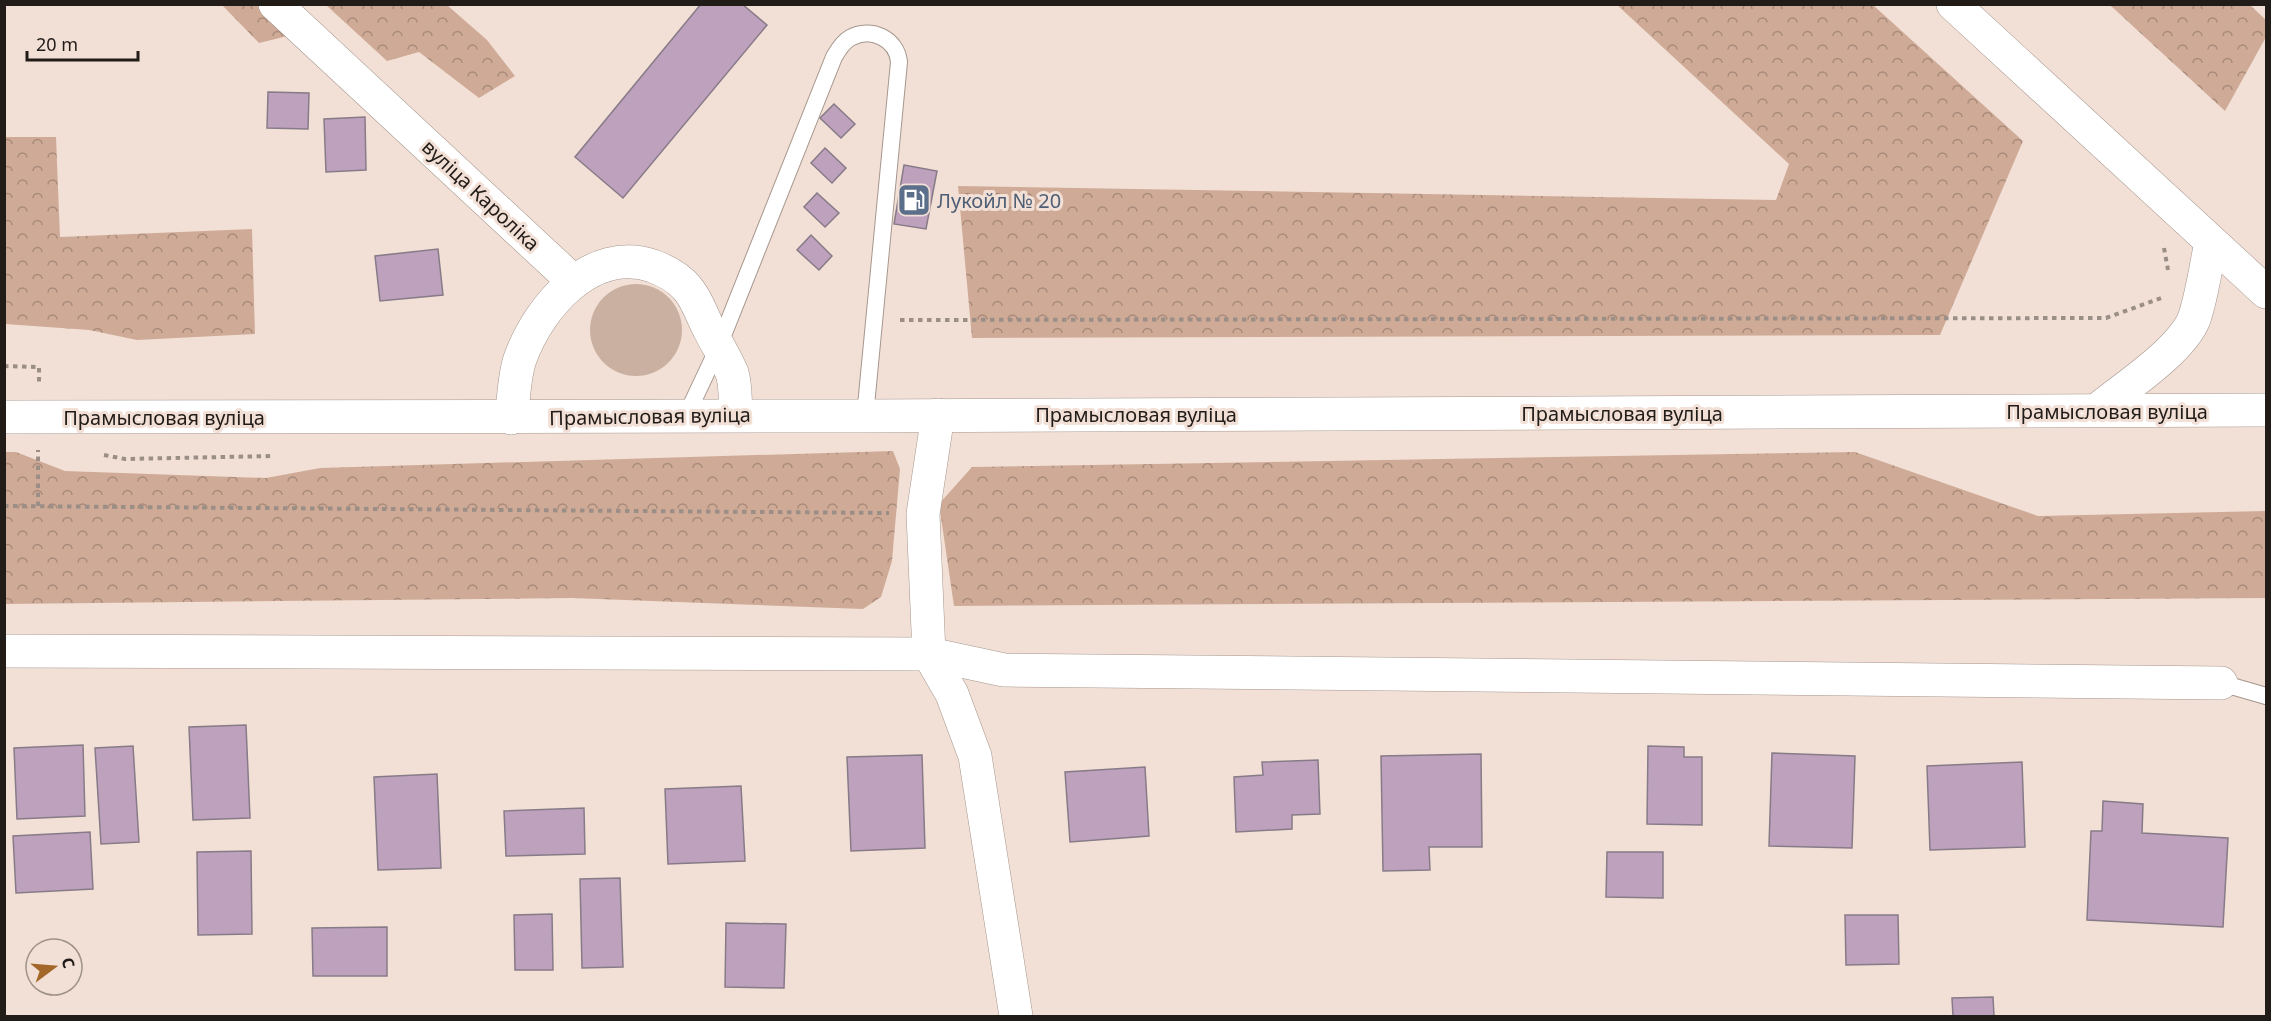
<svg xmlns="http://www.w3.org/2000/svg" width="2271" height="1021" font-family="'Noto Sans',sans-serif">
<defs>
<pattern id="forest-crowns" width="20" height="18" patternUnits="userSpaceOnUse" patternTransform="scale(1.5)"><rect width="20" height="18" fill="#cfab97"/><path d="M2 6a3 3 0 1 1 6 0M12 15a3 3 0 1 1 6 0" fill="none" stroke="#a88a7a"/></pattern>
</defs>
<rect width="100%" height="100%" fill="#f2e0d6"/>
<circle fill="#cab0a1" cx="636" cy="330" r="46"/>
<g fill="url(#forest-crowns)">
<polygon points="1616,4 1873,5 2023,141 1940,335 972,338 958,186 1776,200 1789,164"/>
<polygon points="222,5 269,5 300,33 259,43"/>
<polygon points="326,5 447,5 487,40 515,76 479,98 419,52 387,61"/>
<polygon points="2110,5 2250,5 2266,20 2266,37 2225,111"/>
<polygon points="5,137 56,137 60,237 252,229 255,334 137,340 89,330 5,324"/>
<polygon points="893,451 900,469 892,561 881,597 863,609 572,598 5,604 5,452 16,452 65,471 266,478 320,468"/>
<polygon points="1855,452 2038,516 2266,511 2266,598 954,606 939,504 972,467"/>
</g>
<g fill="#bda1bd" stroke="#877b87" stroke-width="1.5">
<polygon points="701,4 742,4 767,25 623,198 575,157"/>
<polygon points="268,92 309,93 308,129 267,128"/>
<polygon points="834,104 855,124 841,138 820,118"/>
<polygon points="365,117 366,170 326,172 324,119"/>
<polygon points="825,148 846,168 832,183 811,163"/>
<polygon points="904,165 937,171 926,229 894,224"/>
<polygon points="817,193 839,213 825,227 804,207"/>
<polygon points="811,235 832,256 819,270 797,250"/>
<polygon points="438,249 443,295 380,301 375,256"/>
<polygon points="246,725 250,818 193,820 189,727"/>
<polygon points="83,745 85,816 17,819 14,748"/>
<polygon points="133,746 139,842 101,844 95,748"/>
<polygon points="1648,746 1684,747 1684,757 1702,757 1702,825 1647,824"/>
<polygon points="1772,753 1855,756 1852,848 1769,846"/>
<polygon points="1481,754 1482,847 1429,847 1430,870 1383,871 1381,756"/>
<polygon points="922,755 925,848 851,851 847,757"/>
<polygon points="1318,760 1320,814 1292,815 1292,829 1236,832 1234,777 1263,775 1262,762"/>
<polygon points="2022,762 2025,847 1930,850 1927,766"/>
<polygon points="1145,767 1149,836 1070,842 1065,772"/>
<polygon points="437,774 441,868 378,870 374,777"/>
<polygon points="741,786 745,861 668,864 665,789"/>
<polygon points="2103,801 2143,804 2142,833 2228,838 2223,927 2087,920 2091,831 2102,831"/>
<polygon points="584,808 585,854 506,856 504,811"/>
<polygon points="90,832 93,889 16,893 13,836"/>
<polygon points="251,851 252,934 198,935 197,852"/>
<polygon points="1607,852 1663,852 1663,898 1606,897"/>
<polygon points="620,878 623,967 582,968 580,879"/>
<polygon points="552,914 553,970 515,970 514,915"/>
<polygon points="1845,915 1898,915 1899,964 1846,965"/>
<polygon points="726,923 786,924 784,988 725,987"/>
<polygon points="387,927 387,976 313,976 312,928"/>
<polygon points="1993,997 1994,1016 1953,1016 1952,998"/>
</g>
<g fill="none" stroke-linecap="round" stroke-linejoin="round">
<g stroke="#a6968d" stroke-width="18">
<g id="lane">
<path d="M687 414 718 348 834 57C838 50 843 42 850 38 871 26 897 39 899 62L865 416"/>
<polyline points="2221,683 2266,696"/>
</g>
</g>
<g stroke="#a6968d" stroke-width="34">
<g id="street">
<polyline points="275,4 573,281"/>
<polyline points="938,415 923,514 929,654 952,694 975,756 1016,1016"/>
<path d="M511 418C514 399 514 376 520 359 539 306 592 245 653 266 666 271 678 277 687 288 697 299 702 316 709 329 716 343 726 358 732 373 736 385 735 402 736 414"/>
<polyline points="4,651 929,654 1004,670 2221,683"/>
</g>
</g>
<g stroke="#a6968d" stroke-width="34">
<polyline id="secondary" points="4,417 865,416 2266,410"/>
</g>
<g stroke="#a6968d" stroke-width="34">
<g id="primary">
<polyline points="1953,4 2266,292"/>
<path d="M2097 410C2125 387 2181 351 2194 319 2202 296 2206 266 2211 242"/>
</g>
</g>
<g stroke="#9b8e87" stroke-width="4" stroke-dasharray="4.5 4.5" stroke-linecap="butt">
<polyline points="2164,248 2168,270"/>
<polyline points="900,320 2106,318 2164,297"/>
<polyline points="4,366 39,367 39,383"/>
<polyline points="104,455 125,459 272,456"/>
<polyline points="4,506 889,513"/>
<polyline points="38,506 38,450"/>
</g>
<use href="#lane" stroke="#fff" stroke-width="16"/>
<use href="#street" stroke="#fff" stroke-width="33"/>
<use href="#secondary" stroke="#fff" stroke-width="33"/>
<use href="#primary" stroke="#fff" stroke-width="33"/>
</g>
<defs>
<g id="fuel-square" transform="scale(1.725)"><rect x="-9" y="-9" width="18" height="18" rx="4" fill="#5c6f8a" stroke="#f2e0d6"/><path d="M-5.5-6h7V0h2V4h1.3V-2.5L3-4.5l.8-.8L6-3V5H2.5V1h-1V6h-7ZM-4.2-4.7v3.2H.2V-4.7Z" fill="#fff"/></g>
</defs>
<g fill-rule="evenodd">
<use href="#fuel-square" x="914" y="200"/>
</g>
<g text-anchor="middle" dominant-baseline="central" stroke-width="6" stroke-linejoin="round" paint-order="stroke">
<g font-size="20" fill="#221c19" stroke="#f2e0d6">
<text transform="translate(481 195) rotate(43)">вуліца Кароліка</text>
<text x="2107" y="411">Прамысловая вуліца</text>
<text x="1622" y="413">Прамысловая вуліца</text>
<text x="1136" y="414">Прамысловая вуліца</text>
<text transform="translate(650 416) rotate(-1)">Прамысловая вуліца</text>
<text x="164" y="417">Прамысловая вуліца</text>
</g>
<g font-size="20" fill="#4e5e75" stroke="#f2e0d6" text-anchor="start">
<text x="937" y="200">Лукойл № 20</text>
</g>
</g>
<rect width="2271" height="1021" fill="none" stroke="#221c19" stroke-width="12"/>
<g transform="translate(54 967) rotate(74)"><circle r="28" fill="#f2e0d6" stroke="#9f928a" stroke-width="1.5"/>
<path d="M0-4.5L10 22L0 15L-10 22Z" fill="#a36829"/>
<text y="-9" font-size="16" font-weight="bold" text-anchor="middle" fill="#221c19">С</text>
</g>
<path d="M27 51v9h111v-9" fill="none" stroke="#221c19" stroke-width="3"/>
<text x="36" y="51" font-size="18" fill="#221c19" stroke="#f2e0d6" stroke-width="4.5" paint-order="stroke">20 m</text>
</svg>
